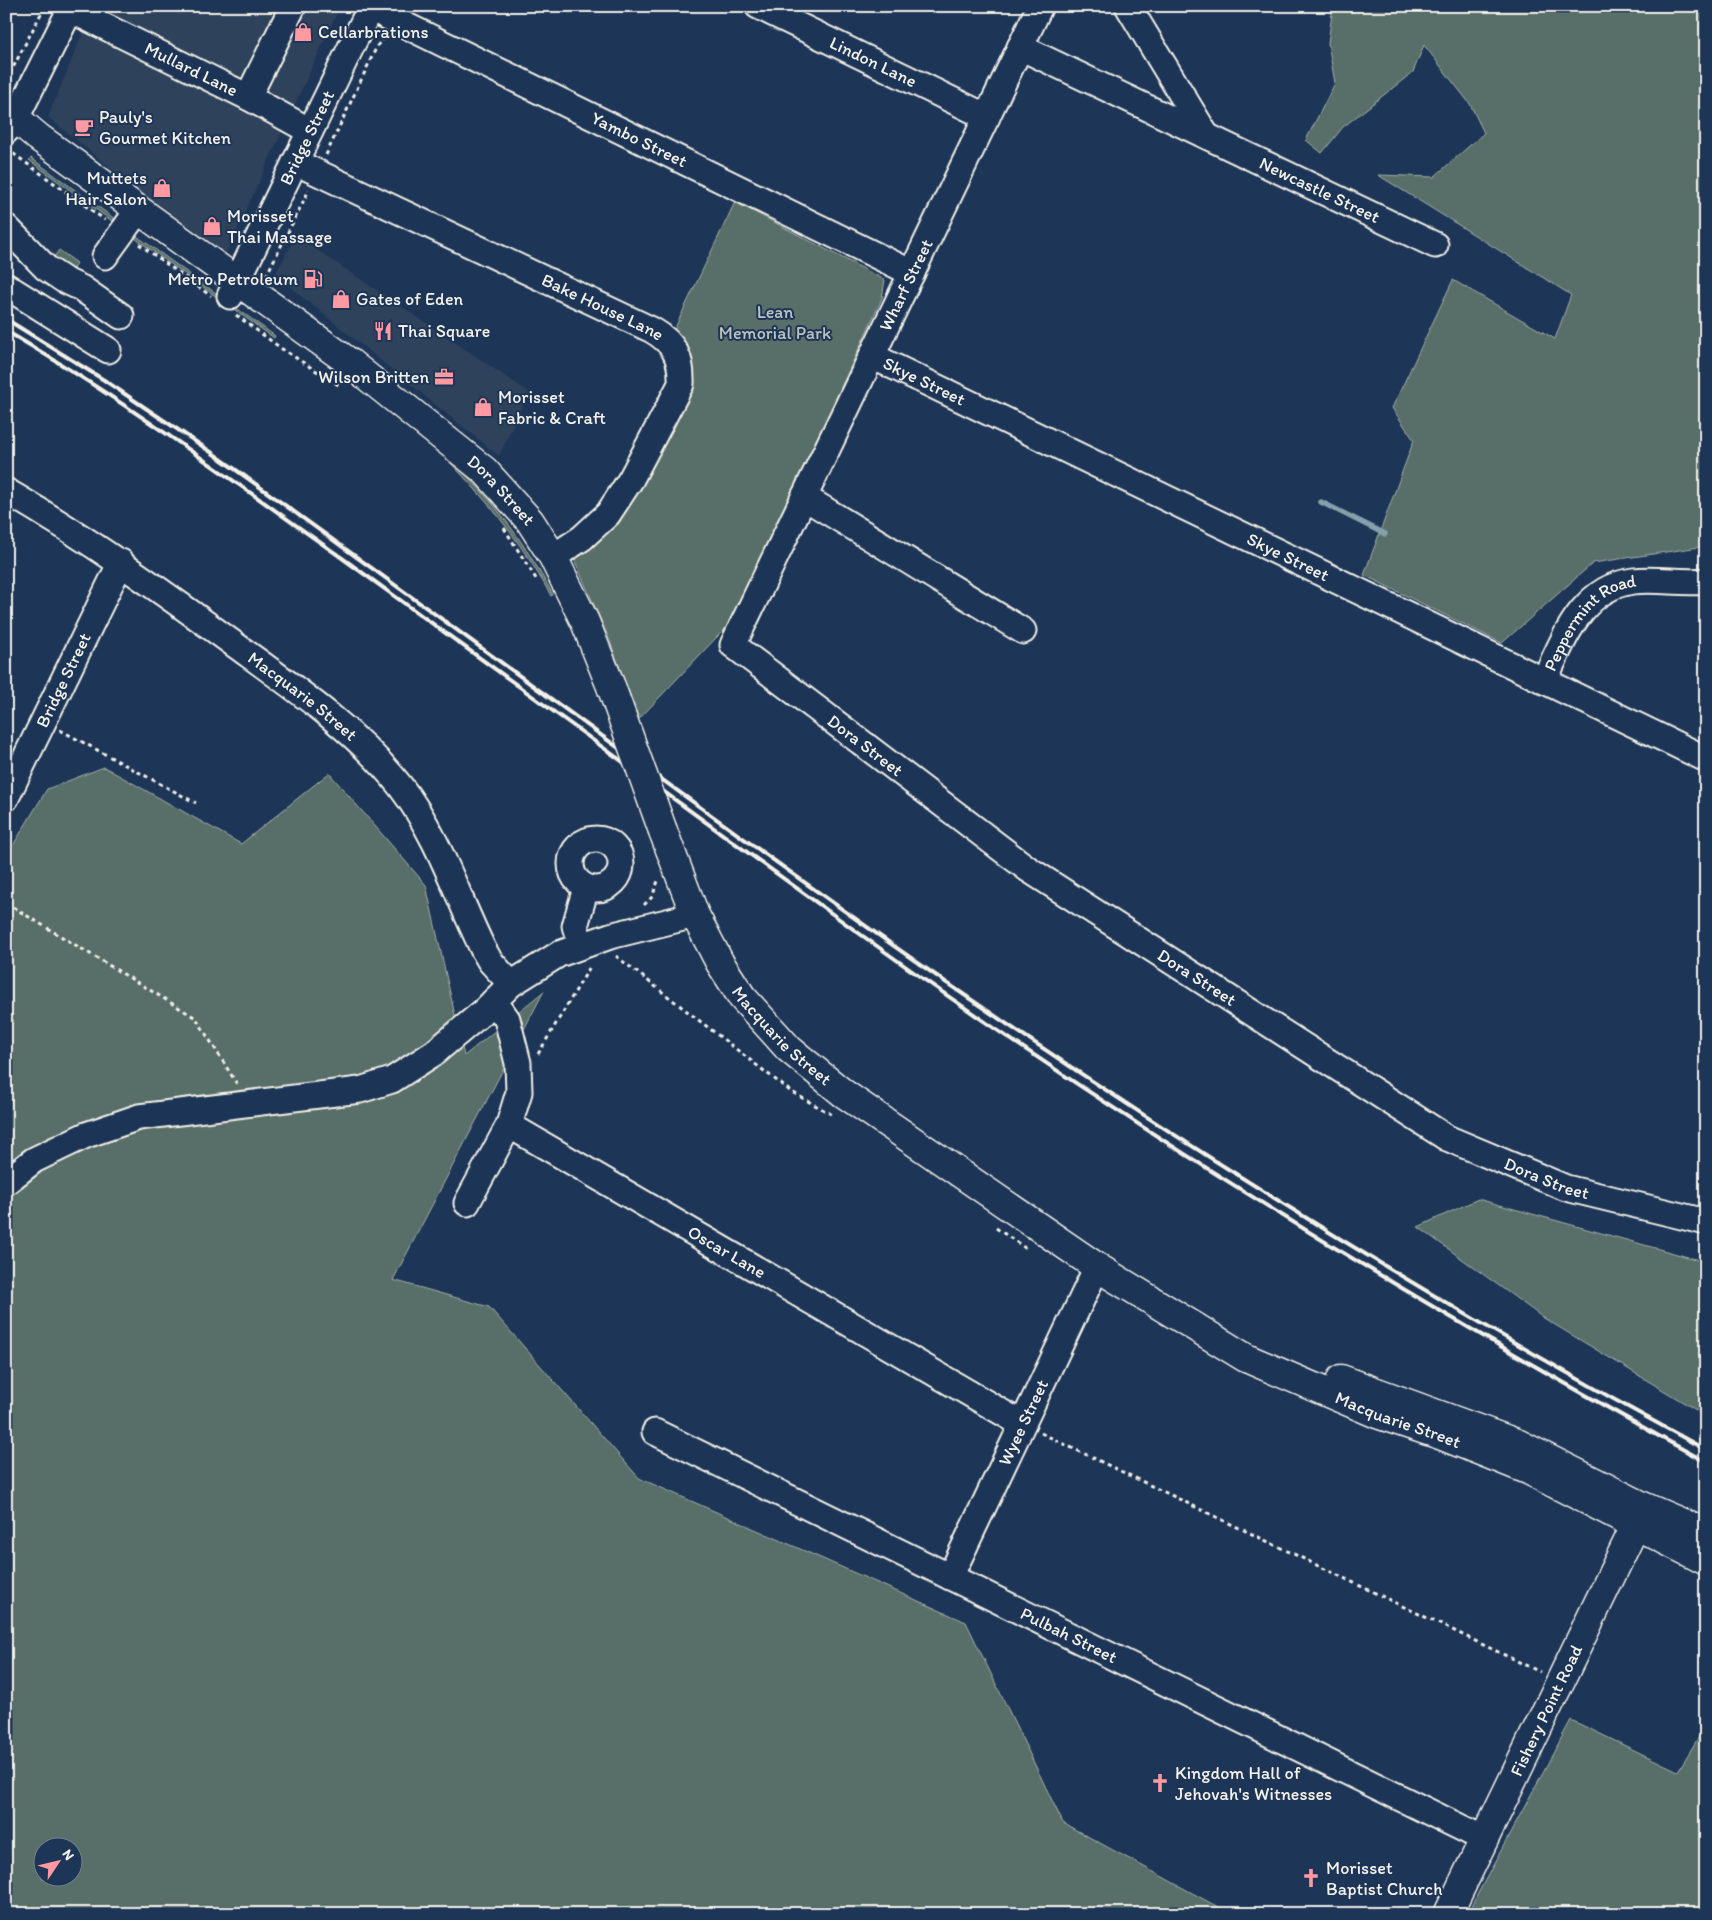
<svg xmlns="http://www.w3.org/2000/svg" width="1712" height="1920" font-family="Itim,sans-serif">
<rect width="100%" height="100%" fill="#1d3557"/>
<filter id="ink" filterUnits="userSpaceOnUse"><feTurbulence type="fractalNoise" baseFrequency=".02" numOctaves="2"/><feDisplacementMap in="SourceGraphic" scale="10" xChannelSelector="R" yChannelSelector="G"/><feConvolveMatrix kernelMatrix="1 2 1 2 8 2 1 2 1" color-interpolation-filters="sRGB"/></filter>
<g filter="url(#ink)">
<g fill="#2f425c">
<polygon points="94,6 323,6 337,13 223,260 48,117"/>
<polygon points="296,236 529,392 499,456 275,275"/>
</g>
<g fill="#586e69" stroke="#a6b0a8" fill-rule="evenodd">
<polygon points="1333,6 1706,6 1706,546 1593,563 1502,643 1364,575 1414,440 1392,408 1453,280 1555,339 1571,295 1378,175 1434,177 1484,133 1470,104 1424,45 1413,72 1343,127 1322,153 1306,140 1335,83 1328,43"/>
<polygon points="31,158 115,219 116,224 29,160"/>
<polygon points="735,202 885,280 882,298 736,617 639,719 608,636 573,557 690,383 689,351 672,334"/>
<polygon points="134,234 275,336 274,338 132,236"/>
<polygon points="59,250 77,263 69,274 51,261"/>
<path d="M438 450C488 490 523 540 553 595L551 596C518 536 486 499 438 450Z"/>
<path d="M104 767 241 844 329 773 426 885 464 1056 544 991 393 1280 489 1307 639 1478 966 1622 1063 1823 1231 1914H6V857L47 789ZM42 1848H72V1878H42Z"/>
<polygon points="1478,1199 1706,1262 1706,1416 1542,1317 1418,1227"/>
<polygon points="1571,1720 1678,1771 1706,1725 1706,1903 1691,1914 1467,1914"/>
</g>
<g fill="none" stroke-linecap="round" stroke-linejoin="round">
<polyline stroke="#87a1ab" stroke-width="5.5" points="1321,502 1385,534"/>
<g stroke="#f4f1e8" stroke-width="29">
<g id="minor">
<path id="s1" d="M366 6 912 273"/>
<path id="s2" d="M758 6 987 117"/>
<path id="s3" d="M1040 6 733 645 1028 869 1447 1138 1566 1188 1706 1222"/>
<polyline points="1128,6 1206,135"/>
<path id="s4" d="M71 10 248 97 310 131"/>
<path id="s5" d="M1020 47 1435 245"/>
<polyline points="248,97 293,6"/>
<polyline points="6,131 16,118 72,6"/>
<path id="s6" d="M295 162 652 330C675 343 682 359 681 384L631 479 608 514 582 538 553 557"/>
<polyline points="6,227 46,268 64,280 81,288 121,316"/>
<polyline points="105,256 131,220"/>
<polyline points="6,286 108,350"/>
<path id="s7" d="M230 296 371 6"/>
<path id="s8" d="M872 356 1706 759"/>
<path id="s9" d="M6 491C87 538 163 592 238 647 296 689 357 731 401 787 438 835 457 896 483 949L490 961 511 984"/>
<polyline points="804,497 1023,631"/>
<path id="s10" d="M1544 681C1564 639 1581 588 1633 581 1658 578 1682 584 1706 581"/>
<path id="s11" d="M6 798 121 562"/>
<circle cx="596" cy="864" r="25"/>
<polyline points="581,945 575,926 586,888"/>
<path id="s12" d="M509 1125 1022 1424"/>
<polyline points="6,1182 34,1160 86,1135 139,1117 360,1090 392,1080 434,1053 484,1011 511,984 559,954 610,936 695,915"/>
<polyline points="467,1203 509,1125 519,1092 518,1063 507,1019 494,1001"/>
<path id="s13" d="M655 1432 1484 1839"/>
<path id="s14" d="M950 1577 1097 1267"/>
</g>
</g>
<g stroke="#f4f1e8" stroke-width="31">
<g id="major">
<path id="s15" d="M6 110 38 137 349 362 485 471 530 521 553 557 585 622 612 689"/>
<path id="s16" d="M663 831 695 915 720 963 742 997 789 1049 843 1093 1097 1267 1246 1358 1377 1414 1440 1435 1528 1470 1706 1561"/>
<polyline points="1341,1379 1519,1444 1645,1507 1706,1533"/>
<path id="s17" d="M1448 1914 1643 1510"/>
</g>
</g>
<g stroke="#f4f1e8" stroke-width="3" stroke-dasharray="4 4" stroke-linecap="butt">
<polyline points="6,81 45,6"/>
<polyline points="6,154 11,152 105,220"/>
<polyline points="326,155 377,46 384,38"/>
<polyline points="139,244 211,296"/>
<polyline points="266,276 309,190"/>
<polyline points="236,315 282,349 340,386"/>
<polyline points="504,528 538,582"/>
<polyline points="60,730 196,803"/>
<polyline points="6,903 196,1018 237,1084"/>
<polyline points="644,905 652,897 658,881"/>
<polyline points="616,956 790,1091 831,1114"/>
<polyline points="538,1054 591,965"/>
<polyline points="996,1228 1028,1250"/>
<polyline points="1041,1433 1540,1672"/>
</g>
<use href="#minor" stroke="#1d3557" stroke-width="25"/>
<use href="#major" stroke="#1d3557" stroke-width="28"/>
<g stroke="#f4f1e8" stroke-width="4">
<path d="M6 319 104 380 211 452C456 627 697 809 944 981 1189 1150 1444 1308 1706 1450"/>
<path d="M6 331C121 398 229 478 338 555 510 679 681 805 853 929 1125 1125 1412 1301 1706 1462"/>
</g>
<g stroke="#f4f1e8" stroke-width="31" stroke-linecap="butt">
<polyline id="major-bridge" points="612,689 663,831"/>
</g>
<use href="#major-bridge" stroke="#1d3557" stroke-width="28"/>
</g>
</g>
<defs>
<g id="shop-bare" transform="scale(1.5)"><path d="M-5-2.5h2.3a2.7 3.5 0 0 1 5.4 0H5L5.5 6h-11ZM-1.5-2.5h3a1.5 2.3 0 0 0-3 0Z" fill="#ff9aa2" stroke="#1d3557" stroke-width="2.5" paint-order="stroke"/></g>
<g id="cafe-bare" transform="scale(1.5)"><path d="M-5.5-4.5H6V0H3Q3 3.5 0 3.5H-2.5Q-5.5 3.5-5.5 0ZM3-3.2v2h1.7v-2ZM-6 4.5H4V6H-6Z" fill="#ff9aa2" stroke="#1d3557" stroke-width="2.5" paint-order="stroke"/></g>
<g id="fuel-bare" transform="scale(1.5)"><path d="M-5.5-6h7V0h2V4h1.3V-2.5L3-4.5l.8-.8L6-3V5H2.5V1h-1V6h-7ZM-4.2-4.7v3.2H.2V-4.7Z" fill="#ff9aa2" stroke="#1d3557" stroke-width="2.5" paint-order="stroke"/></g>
<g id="restaurant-bare" transform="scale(1.5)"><path d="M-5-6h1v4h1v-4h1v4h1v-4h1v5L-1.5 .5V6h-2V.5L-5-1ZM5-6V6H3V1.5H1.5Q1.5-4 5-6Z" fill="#ff9aa2" stroke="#1d3557" stroke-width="2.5" paint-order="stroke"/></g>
<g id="office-bare" transform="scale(1.5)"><path d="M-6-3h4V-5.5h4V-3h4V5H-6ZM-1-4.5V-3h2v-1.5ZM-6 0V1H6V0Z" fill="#ff9aa2" stroke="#1d3557" stroke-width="2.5" paint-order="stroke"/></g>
<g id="church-bare" transform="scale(1.5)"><path d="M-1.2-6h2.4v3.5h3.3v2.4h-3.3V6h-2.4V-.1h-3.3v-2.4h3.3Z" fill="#ff9aa2" stroke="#1d3557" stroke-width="2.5" paint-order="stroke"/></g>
</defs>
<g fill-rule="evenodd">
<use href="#shop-bare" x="303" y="32"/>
<use href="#cafe-bare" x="84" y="127"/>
<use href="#shop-bare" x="162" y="188"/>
<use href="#shop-bare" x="212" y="226"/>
<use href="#fuel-bare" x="313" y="279"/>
<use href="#shop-bare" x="341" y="299"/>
<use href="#restaurant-bare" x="383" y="331"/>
<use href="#office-bare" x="444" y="377"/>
<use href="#shop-bare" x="483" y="407"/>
<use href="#church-bare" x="1160" y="1783"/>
<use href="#church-bare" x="1311" y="1878"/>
</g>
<g text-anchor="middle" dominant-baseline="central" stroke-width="4" stroke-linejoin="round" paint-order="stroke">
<g font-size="18" fill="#f4f1e8" stroke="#1d3557" text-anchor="start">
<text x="318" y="32">Cellarbrations</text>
<text x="99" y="117">Pauly's<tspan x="99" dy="21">Gourmet Kitchen</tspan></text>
<text x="147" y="178" text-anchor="end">Muttets<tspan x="147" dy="21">Hair Salon</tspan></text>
<text x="227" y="216">Morisset<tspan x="227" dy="21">Thai Massage</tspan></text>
<text x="298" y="279" text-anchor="end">Metro Petroleum</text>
<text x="356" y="299">Gates of Eden</text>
<text x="398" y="331">Thai Square</text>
<text x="429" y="377" text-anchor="end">Wilson Britten</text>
<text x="498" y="397">Morisset<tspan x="498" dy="21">Fabric &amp; Craft</tspan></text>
<text x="1175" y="1773">Kingdom Hall of<tspan x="1175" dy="21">Jehovah's Witnesses</tspan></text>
<text x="1326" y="1868">Morisset<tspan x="1326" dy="21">Baptist Church</tspan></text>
</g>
<g font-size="18" fill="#f4f1e8" stroke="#1d3557">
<text stroke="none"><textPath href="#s2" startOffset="128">Lindon Lane</textPath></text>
<text stroke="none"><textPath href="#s4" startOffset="134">Mullard Lane</textPath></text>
<text stroke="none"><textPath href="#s7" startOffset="176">Bridge Street</textPath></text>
<text stroke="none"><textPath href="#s1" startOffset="304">Yambo Street</textPath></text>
<text stroke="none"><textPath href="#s5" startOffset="332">Newcastle Street</textPath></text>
<text transform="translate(906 285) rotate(-64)">Wharf Street</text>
<text stroke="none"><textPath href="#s6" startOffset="340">Bake House Lane</textPath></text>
<text stroke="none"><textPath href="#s8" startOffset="58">Skye Street</textPath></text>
<text stroke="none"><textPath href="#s15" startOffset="625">Dora Street</textPath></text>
<text stroke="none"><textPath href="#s8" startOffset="462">Skye Street</textPath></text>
<text stroke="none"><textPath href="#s10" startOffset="78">Peppermint Road</textPath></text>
<text stroke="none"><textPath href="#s11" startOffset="131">Bridge Street</textPath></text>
<text stroke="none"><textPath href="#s9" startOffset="361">Macquarie Street</textPath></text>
<text stroke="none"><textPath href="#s3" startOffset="875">Dora Street</textPath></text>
<text stroke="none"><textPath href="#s3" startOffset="1280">Dora Street</textPath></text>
<text stroke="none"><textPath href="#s16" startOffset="240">Macquarie Street</textPath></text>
<text stroke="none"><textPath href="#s3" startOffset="1685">Dora Street</textPath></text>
<text stroke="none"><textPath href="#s12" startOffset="252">Oscar Lane</textPath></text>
<text stroke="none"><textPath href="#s16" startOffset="971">Macquarie Street</textPath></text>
<text stroke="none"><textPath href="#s14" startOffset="171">Wyee Street</textPath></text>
<text stroke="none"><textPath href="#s13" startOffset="461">Pulbah Street</textPath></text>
<text stroke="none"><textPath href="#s17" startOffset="226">Fishery Point Road</textPath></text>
</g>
<g font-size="18" fill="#bdc3bc" stroke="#1d3557">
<text x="775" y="312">Lean<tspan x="775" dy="21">Memorial Park</tspan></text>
</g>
</g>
<rect width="1712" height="1920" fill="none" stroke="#1d3557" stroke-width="25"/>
<rect x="12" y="12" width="1687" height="1895" fill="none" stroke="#f4f1e8" stroke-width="2" filter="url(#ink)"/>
<g transform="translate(58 1862) rotate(55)"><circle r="24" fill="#1d3557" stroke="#738091"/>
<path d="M0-4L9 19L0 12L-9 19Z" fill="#ff9aa2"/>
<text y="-8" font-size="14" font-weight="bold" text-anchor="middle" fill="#f4f1e8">N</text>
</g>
</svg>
